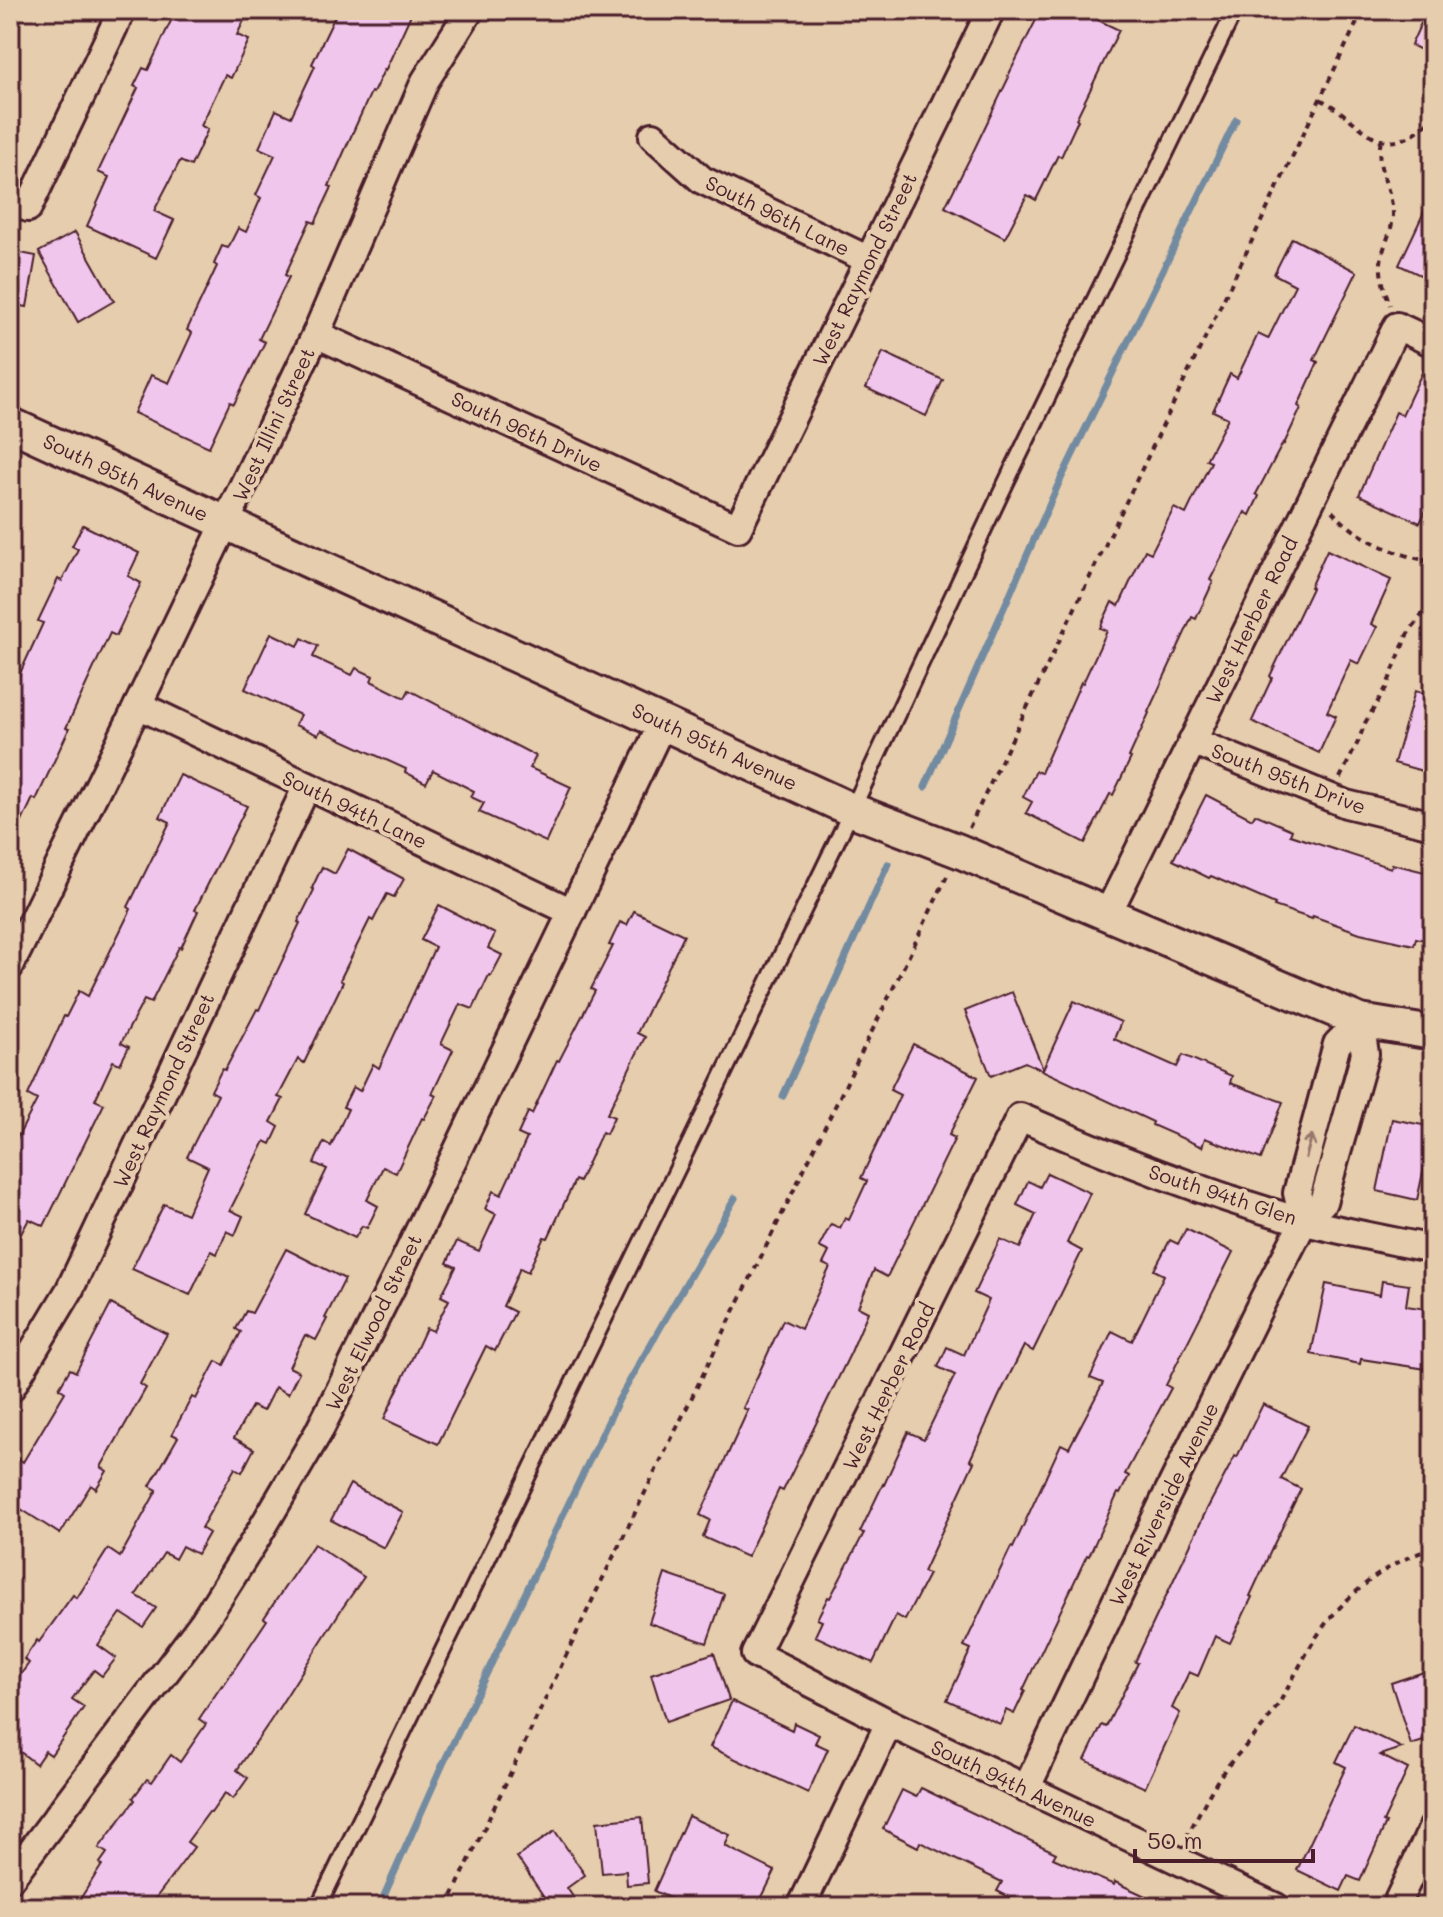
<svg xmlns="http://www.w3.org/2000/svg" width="1443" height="1917" font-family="Mali,sans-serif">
<rect width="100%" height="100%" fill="#e6cdae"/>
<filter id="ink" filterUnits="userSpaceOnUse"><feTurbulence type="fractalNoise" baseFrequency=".0125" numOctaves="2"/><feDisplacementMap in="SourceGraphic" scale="16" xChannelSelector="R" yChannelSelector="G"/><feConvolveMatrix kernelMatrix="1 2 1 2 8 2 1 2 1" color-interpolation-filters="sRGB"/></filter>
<g filter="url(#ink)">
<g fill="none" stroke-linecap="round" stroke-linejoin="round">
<g stroke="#738ba1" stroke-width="7">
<polyline points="1285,17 1288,10"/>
<polyline points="925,787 1058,485 1236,120"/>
<polyline points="783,1096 888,864"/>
<polyline points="379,1907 442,1766 618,1401 735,1198"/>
</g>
</g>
<g fill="#f1c6ed" stroke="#4a1f2b" stroke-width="2">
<polygon points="176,10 249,10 237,35 249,40 231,78 225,75 201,126 208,129 191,166 180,161 154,211 174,220 156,258 87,226 109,177 98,172 138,88 134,86 143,68 148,70"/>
<polygon points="338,10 413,10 385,71 384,70 373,93 371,92 348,143 329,186 332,187 315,223 310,221 285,275 289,277 259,339 265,342 234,404 230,402 209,447 134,413 151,375 169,383 192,333 187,330 217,266 214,264 222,246 228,248 238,228 246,232 261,198 256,195 275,155 259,148 276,110 291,117 315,66 312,64"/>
<polygon points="1041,10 1077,10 1119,30 1076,119 1078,120 1061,157 1058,155 1036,200 1027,195 1005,238 945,207 972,154 1009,77 1008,76"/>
<polygon points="1427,10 1433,10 1433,56 1411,45"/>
<polygon points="1433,193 1433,281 1399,265"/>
<polygon points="75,232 114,301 78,322 39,252"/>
<polygon points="1292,238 1357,272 1314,360 1318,362 1298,406 1301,408 1284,444 1283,443 1256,494 1259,496 1250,515 1245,512 1210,580 1213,582 1196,619 1192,617 1148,712 1149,713 1129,757 1131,758 1113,795 1110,794 1085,843 1026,813 1032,802 1023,797 1036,771 1041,773 1081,682 1083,683 1107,631 1100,628 1112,602 1119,606 1145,550 1151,553 1174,508 1186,514 1211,462 1206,460 1228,418 1213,411 1230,374 1237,378 1258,334 1268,339 1295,285 1274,274"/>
<polygon points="10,251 36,256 27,307 10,304"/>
<polygon points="883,352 943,380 926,416 866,388"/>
<polygon points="1429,358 1433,359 1433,495 1420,523 1359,495 1396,412 1402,415"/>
<polygon points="83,525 139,553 128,576 141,583 116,636 110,633 66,728 69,729 36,800 33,798 10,847 10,677 17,680 43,623 38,621 58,579 62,581 78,549 72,546"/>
<polygon points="1327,550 1391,580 1371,624 1377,627 1359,664 1351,660 1327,712 1336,716 1319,753 1252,721 1272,678 1270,676 1312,588 1310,587"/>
<polygon points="271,633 298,646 302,638 318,646 313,657 352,675 356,668 373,676 371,681 405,698 409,690 536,756 530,768 571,787 546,842 479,812 484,803 471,797 474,791 433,770 426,783 405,772 406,769 321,730 318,735 295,725 300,715 245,689"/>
<polygon points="1415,691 1433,696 1433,774 1394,763"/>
<polygon points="180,775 247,806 195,910 198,911 181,948 179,947 151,1003 144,1000 121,1043 129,1047 120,1064 113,1061 95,1100 104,1104 44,1226 29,1219 10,1254 10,1152 37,1100 28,1095 64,1016 66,1017 79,991 88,996 131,909 128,907 170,822 160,817"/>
<polygon points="1206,795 1252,819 1255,814 1292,830 1290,835 1391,868 1392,864 1433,874 1433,942 1416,938 1414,945 1360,933 1313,916 1312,919 1274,906 1275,904 1211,876 1209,878 1173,860"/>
<polygon points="348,849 404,879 394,897 387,894 373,921 370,919 340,980 343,982 304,1063 298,1059 278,1097 283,1099 271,1122 279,1127 271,1144 265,1141 230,1210 243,1216 235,1235 227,1231 217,1254 211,1251 190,1295 132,1269 164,1204 187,1214 208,1167 187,1157 218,1095 211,1091 222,1069 225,1070 257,1009 259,1010 300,923 298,922 314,890 312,888 322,867 335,874"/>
<polygon points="439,905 495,934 488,948 502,955 491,976 489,975 473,1009 460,1004 441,1044 453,1050 432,1094 436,1096 424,1119 422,1118 396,1173 383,1167 367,1200 378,1206 367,1228 362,1226 355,1238 305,1214 327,1169 314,1163 324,1142 331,1146 348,1109 343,1107 353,1087 360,1091 373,1064 379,1068 435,947 421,940"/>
<polygon points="634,911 684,935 637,1033 645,1037 607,1114 614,1117 606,1134 602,1132 579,1182 575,1180 548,1238 544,1237 528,1272 520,1268 503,1306 515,1312 495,1351 486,1346 438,1444 384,1419 426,1328 433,1331 449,1300 441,1296 456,1267 447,1263 457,1241 479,1251 496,1214 485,1209 493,1191 501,1195 527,1138 518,1134 528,1112 532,1114 557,1060 559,1061 595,991 591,989 613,946 609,945 620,922 627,925"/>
<polygon points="1012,992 1043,1069 1074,1001 1121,1022 1114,1039 1177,1067 1183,1055 1232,1076 1230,1083 1283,1102 1261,1159 1205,1138 1202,1147 1152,1125 1153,1122 1025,1062 991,1076 965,1011"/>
<polygon points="913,1044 978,1077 949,1135 955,1138 887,1277 874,1270 858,1307 868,1312 851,1352 783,1491 779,1489 747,1557 703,1537 710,1520 700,1515 748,1410 743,1408 783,1320 801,1329 830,1267 823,1264 829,1252 819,1247 831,1224 840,1228 845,1218 849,1220 867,1181 861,1178 900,1095 890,1090"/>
<polygon points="1392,1119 1433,1127 1417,1200 1377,1191"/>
<polygon points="1047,1173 1090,1193 1067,1243 1082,1251 1033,1351 1024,1346 999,1396 970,1460 974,1462 923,1572 929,1574 905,1620 896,1615 873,1663 815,1636 822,1621 817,1619 828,1597 830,1598 864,1533 860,1532 883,1484 884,1485 908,1432 924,1439 955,1375 938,1367 947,1347 964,1355 989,1300 974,1293 1000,1239 1020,1248 1036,1214 1017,1205 1028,1181 1040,1187"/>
<polygon points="1186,1229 1233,1252 1166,1385 1171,1388 1125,1474 1129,1476 1120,1494 1118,1493 1089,1556 1087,1555 1023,1690 1025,1691 1014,1714 1006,1710 1000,1724 947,1700 971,1649 964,1646 1011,1547 1013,1548 1061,1444 1069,1448 1103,1383 1090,1378 1112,1331 1132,1341 1164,1275 1154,1270 1170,1240 1178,1244"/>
<polygon points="286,1249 345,1279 325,1318 327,1319 316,1340 305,1335 289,1367 299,1372 288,1394 275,1387 263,1411 252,1406 234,1438 254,1449 242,1472 235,1468 201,1528 209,1533 197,1554 182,1546 175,1559 164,1553 136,1595 156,1608 143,1627 121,1613 98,1645 116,1658 102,1676 94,1670 72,1699 84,1707 51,1755 45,1751 36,1764 10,1744 10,1704 20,1691 13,1685 29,1663 24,1659 37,1640 39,1642 73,1595 77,1598 108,1549 120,1557 157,1490 150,1486 178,1437 172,1434 192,1397 196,1399 216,1361 224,1365 241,1332 236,1329 246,1311 252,1313"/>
<polygon points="1382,1281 1409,1285 1406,1306 1433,1310 1428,1342 1433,1343 1433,1370 1361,1359 1360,1364 1311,1354 1326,1284 1380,1295"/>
<polygon points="111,1304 167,1334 140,1384 146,1388 101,1467 107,1471 96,1489 91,1485 60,1534 10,1502 10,1474 19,1459 23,1462 65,1392 59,1388 70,1369 76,1372"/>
<polygon points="1263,1404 1308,1426 1281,1479 1301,1489 1275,1542 1250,1596 1252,1597 1230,1643 1215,1636 1198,1676 1189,1672 1181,1689 1172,1708 1180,1713 1145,1788 1085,1760 1102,1725 1106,1727 1138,1663 1135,1662 1207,1509 1235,1456 1237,1457"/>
<polygon points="350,1484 403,1512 384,1548 331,1520"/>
<polygon points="314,1544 364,1577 341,1610 271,1720 237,1770 248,1778 233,1799 225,1793 211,1813 209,1812 187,1842 194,1847 149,1907 75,1907 102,1865 100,1863 107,1853 99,1848 135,1800 133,1798 147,1779 152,1782 171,1755 180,1762 206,1724 199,1719 222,1685 223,1686 267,1620 264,1618"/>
<polygon points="665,1574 724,1594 707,1643 649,1623"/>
<polygon points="714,1653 729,1700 666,1722 651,1674"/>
<polygon points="1433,1669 1433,1738 1411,1745 1391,1683"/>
<polygon points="732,1701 792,1730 794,1723 819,1735 815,1743 828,1749 808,1793 710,1747"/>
<polygon points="1354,1725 1402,1748 1380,1755 1408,1769 1383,1822 1386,1823 1360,1881 1348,1876 1341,1891 1297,1870 1346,1767 1336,1762"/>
<polygon points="921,1788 1056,1853 1053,1858 1114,1885 1115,1882 1169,1907 1029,1907 997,1891 1002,1882 920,1842 918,1847 883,1829 902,1790 916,1797"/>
<polygon points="688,1816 730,1835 725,1846 775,1871 757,1907 689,1907 654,1891"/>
<polygon points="642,1817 648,1883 627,1885 626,1871 602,1873 597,1822"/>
<polygon points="555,1831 585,1875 567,1888 580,1907 551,1907 517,1857"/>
</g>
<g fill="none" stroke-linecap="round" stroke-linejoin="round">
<g stroke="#4a1f2b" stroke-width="20">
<polyline id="service" points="318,1907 852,810 1000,495 1235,10"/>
</g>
<g stroke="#4a1f2b" stroke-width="32">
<g id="minor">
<polyline points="653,136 702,180 869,260"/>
<polyline points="10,199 28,208 122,10"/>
<polyline points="316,334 738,528 991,10"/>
<polyline points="138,705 572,912"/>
<polyline points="1192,741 1346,804 1433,825"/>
<polyline points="1107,915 1397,326 1433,343"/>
<polyline points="10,966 138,705 316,334 425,81 470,10"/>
<polyline points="1304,1221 1297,1193 1337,1044 1360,1021"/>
<polyline points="10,1389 69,1291 307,786"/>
<polyline points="1026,1789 1162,1505 1263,1300 1304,1221 1323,1202 1365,1054 1360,1021"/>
<polyline points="10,1879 204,1621 257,1537 318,1433 400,1270 663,722"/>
<polyline points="801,1907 889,1723"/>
<path d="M1276 1907 889 1723 755 1654 1020 1117C1112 1157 1205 1194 1301 1221 1345 1232 1389 1240 1433 1249"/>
<polyline points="1395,1907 1433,1827"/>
</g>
</g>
<g stroke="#4a1f2b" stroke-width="38">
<polyline id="tertiary" points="10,424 852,810 959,851 1360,1021 1433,1033"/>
</g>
<g stroke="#4a1f2b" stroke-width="4" stroke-dasharray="6 6" stroke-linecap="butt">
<path d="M1320 99C1366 122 1381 171 1433 117"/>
<path d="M1381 141C1374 168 1392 188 1393 214 1393 229 1385 242 1382 256 1378 273 1385 290 1390 305"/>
<path d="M1332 511C1357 538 1389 552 1424 560"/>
<path d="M1433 549C1421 554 1422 567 1433 573"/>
<polyline points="1340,778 1358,742 1365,723 1386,688 1407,635 1423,613 1433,591"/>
<polyline points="969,828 1363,10"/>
<path d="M1186 1838C1199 1814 1210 1790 1226 1768 1242 1749 1260 1732 1274 1711 1292 1684 1304 1653 1324 1626 1350 1592 1391 1559 1433 1549"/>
<polyline points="447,1907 599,1586 907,960 947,876"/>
</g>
<use href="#service" stroke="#e6cdae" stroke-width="14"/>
<use href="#minor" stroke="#e6cdae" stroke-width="26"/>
<use href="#tertiary" stroke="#e6cdae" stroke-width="32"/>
</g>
<defs><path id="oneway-shaft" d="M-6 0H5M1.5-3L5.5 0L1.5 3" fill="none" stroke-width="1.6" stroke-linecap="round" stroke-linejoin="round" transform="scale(2)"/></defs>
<use stroke="#98766c" href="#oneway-shaft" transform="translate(1309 1146) rotate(-75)"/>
</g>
<g text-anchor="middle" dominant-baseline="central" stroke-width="8" stroke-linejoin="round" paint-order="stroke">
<g font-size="20" fill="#4a1f2b" stroke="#e6cdae">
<text transform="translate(778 215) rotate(26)">South 96th Lane</text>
<text transform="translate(864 269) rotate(-64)">West Raymond Street</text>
<text transform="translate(273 424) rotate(-65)">West Illini Street</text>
<text transform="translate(527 431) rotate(25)">South 96th Drive</text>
<text transform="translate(126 477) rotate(25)">South 95th Avenue</text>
<text transform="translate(1251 620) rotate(-64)">West Herber Road</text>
<text transform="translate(715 746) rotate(25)">South 95th Avenue</text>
<text transform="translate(1289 778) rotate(21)">South 95th Drive</text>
<text transform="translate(355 809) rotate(25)">South 94th Lane</text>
<text transform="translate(163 1090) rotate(-65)">West Raymond Street</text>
<text transform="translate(1223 1194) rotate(18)">South 94th Glen</text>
<text transform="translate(373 1322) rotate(-64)">West Elwood Street</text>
<text transform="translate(888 1386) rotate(-64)">West Herber Road</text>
<text transform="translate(1163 1504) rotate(-64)">West Riverside Avenue</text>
<text transform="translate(1014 1783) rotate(25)">South 94th Avenue</text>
</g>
</g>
<rect width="1443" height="1917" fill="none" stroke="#e6cdae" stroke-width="40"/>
<rect x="20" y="20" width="1403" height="1877" fill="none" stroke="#4a1f2b" stroke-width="3" filter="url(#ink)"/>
<path d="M1135 1849v12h178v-12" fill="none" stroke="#4a1f2b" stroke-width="4"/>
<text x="1147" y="1849" font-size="24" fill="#4a1f2b" stroke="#e6cdae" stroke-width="6" paint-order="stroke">50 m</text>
</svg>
